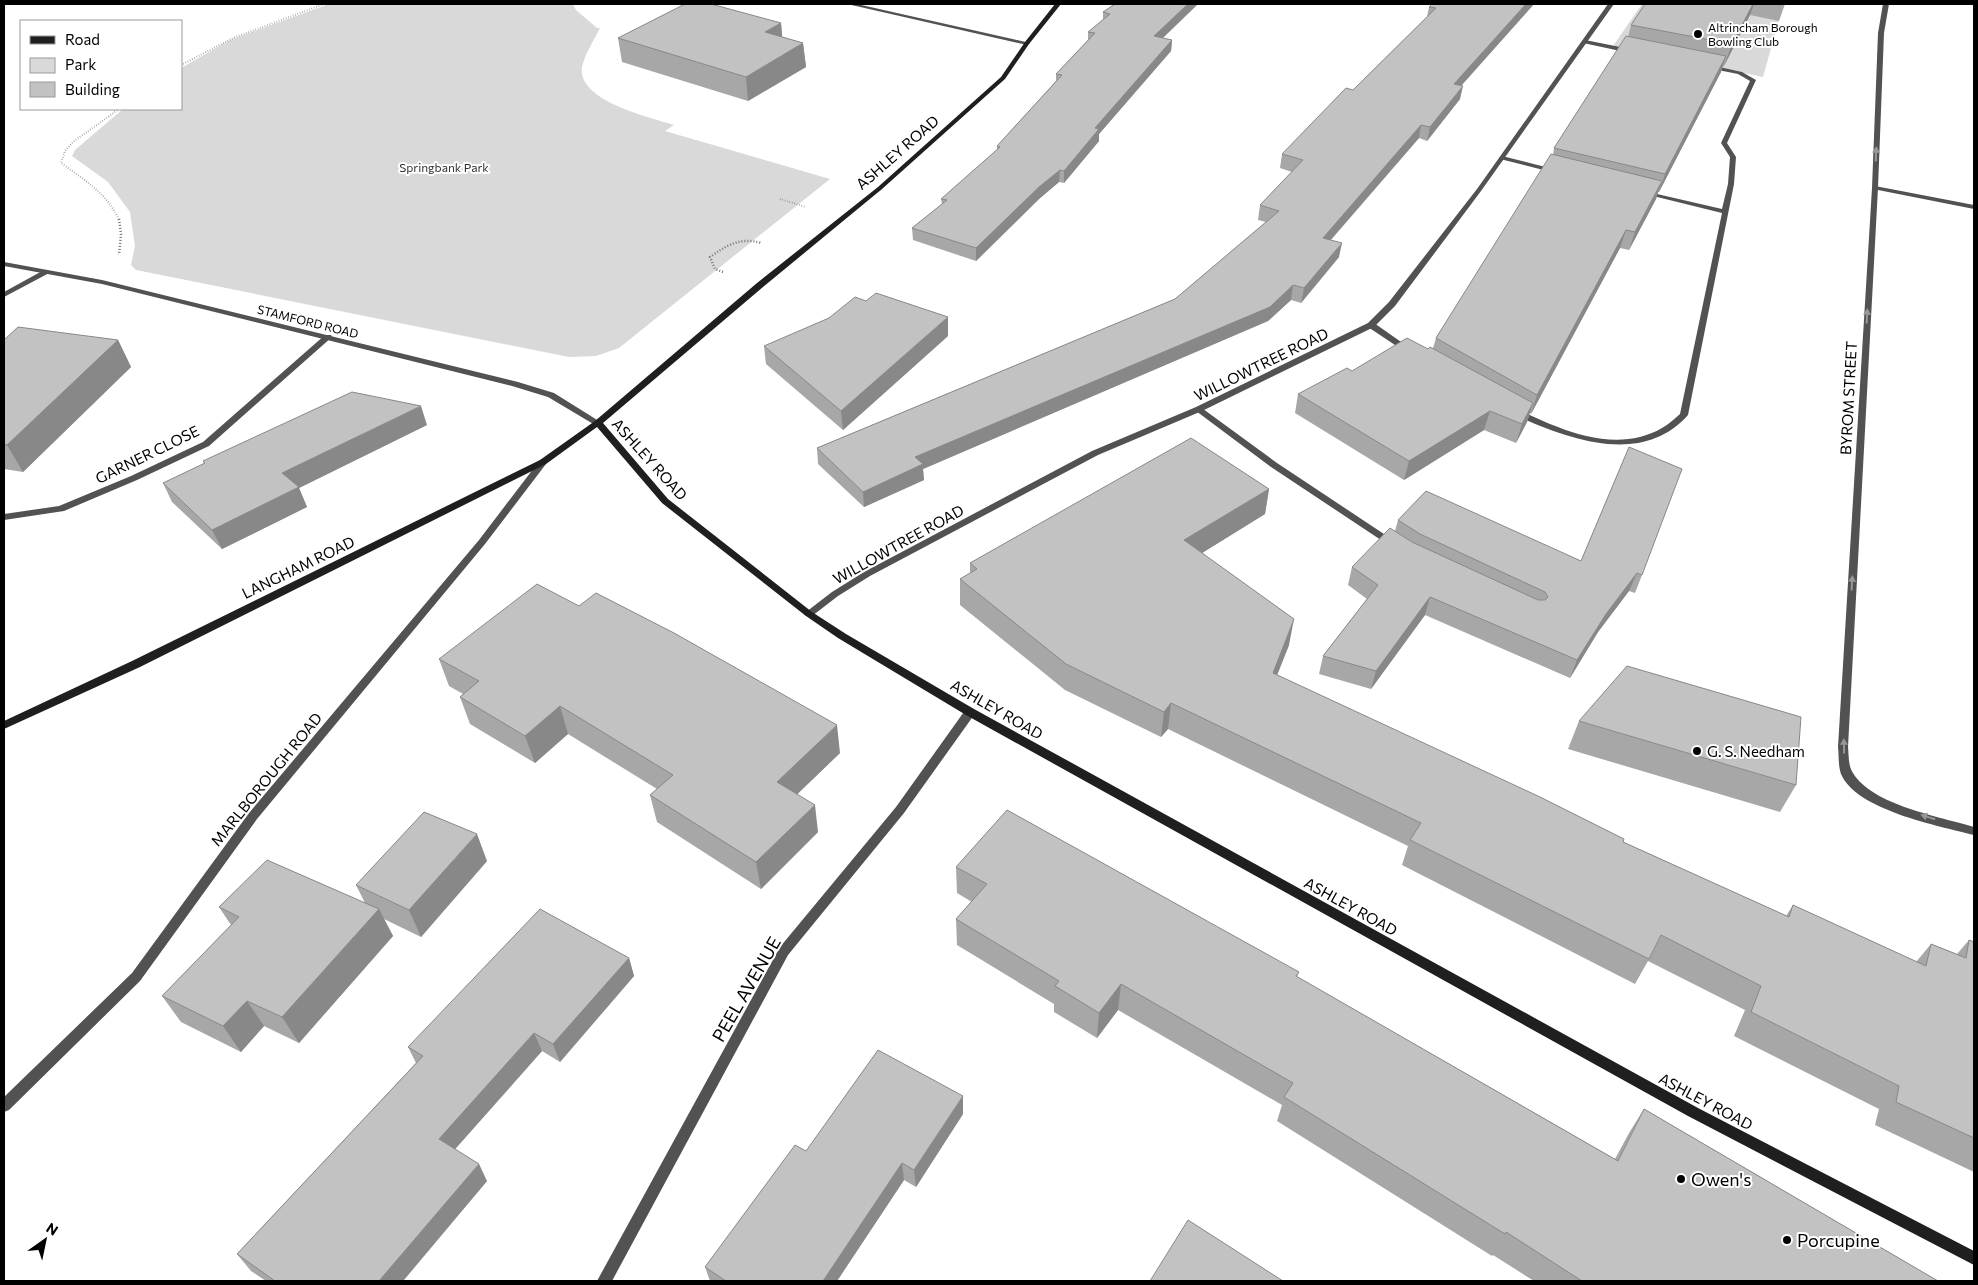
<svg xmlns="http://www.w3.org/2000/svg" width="1978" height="1285" font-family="Commissioner,sans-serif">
<rect width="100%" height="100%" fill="#fff"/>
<g fill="#d9d9d9">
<path d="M329 4H573L576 10 597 28H600C594 40 585 54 582 67 577 101 649 117 674 125L665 131 830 179 619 348 596 356 569 357 136 270 131 265 135 246 130 212 108 182 72 156 75 150 123 109H181V68L230 40Z"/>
<polygon points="1642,4 1744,4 1781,12 1763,77 1613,46"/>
</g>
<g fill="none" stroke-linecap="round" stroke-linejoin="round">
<g stroke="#747474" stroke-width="2" stroke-dasharray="0.5 2" stroke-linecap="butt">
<polyline points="181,65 233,38 324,4"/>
<path d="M119 109 73 142 65 151 61 163C83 179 108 194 119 220"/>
<polyline points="780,199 806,207"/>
</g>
<g stroke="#747474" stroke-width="2.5" stroke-dasharray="1 2" stroke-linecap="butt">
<polyline points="119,219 121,234 119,255"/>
<path d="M723 272 715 269 710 257C727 245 740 237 761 243"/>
</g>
<g fill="#525252" fill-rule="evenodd">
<polygon points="847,4 857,4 1030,43 1027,45"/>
<polygon points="1585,40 1630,49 1633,51 1630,53 1583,43 1583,41"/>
<path d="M1710 65 1742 72 1756 80 1727 143 1736 157 1734 184 1688 415C1641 468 1566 438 1512 414L1511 412 1515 409C1530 414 1543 422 1558 427 1590 440 1630 447 1662 428 1668 425 1674 419 1680 414L1722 213 1641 193 1644 191 1722 209 1728 184 1730 157 1721 143 1750 81 1738 74 1708 68V66Z"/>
<polygon points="1502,156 1557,170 1558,171 1555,173 1500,159 1499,158"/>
<polygon points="1875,186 1974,205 1974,209 1873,189 1873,187"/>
<polygon points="1368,323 1374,323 1414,351 1410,353 1407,353 1368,327"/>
<polygon points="1199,406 1277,463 1396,542 1398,544 1396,546 1390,546 1271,467 1196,411 1195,409"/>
</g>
<g fill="#525252" fill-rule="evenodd">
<polygon points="1608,4 1614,4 1481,191 1395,306 1374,327 1202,411 1098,455 870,576 838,596 812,616 806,616 804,614 806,612 832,592 864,572 1092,451 1196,407 1368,323 1389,302 1477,189"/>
<path d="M1883 4H1889L1884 33 1878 188 1848 747C1849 755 1848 766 1853 773 1872 805 1941 817 1974 827V835C1939 826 1856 810 1841 774 1838 765 1839 756 1838 747L1872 188 1878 33Z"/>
<polygon points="44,270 47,270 51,272 4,297 4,292"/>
<polygon points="325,335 331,335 332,337 209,446 137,480 64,511 4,520 4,514 59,506 131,476 203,442"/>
<polygon points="543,459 546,460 547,462 546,464 485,544 257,819 140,981 9,1110 4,1112 4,1097 132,973 249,813 479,540 540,460"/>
<polygon points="970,708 974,709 975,712 974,715 904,813 788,955 612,1281 597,1281 780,947 896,807 966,709"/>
</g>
<polygon fill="#525252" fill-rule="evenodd" points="4,262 102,280 518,382 554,393 602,423 601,425 595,425 548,397 512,386 102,284 4,266"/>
<polygon fill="#1f1f1f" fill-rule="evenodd" points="1055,4 1061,4 1029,44 1005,79 882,189 763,287 603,423 668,499 812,612 846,634 974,709 1698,1108 1974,1251 1974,1265 1688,1116 966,715 838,638 806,616 662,503 597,427 546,464 140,667 4,729 4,721 132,661 540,460 595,421 757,283 878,187 1001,77 1025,42"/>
</g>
<g fill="#a7a7a7">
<polygon points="1115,4 1198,4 1163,38 1172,40 1171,51 1099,134 1099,141 1064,183 1059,182 1039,199 976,261 913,240 912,228 942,204 941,199 997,150 997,146 1056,81 1056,74 1088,40 1088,32 1103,20 1103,12"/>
<polygon points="1432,4 1534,4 1461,86 1460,99 1427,141 1419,138 1331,240 1339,257 1301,303 1291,300 1268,321 923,469 924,480 864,507 818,464 817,448 1175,299 1266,222 1258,220 1260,205 1292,172 1280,168 1282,154 1353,90 1427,17 1429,7"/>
<polygon points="1645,4 1785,4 1779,21 1750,15 1724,66 1723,66 1721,72 1659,192 1658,192 1656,199 1629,250 1620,248 1531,414 1530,413 1527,422 1516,443 1484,430 1404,480 1295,413 1298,394 1352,371 1433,348 1436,338 1553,155 1554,148 1628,37 1631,25"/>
<polygon points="781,23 782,37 803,43 806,67 748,101 622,62 618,38"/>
<polygon points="948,336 843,430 766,364 764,346"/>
<polygon points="4,340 118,340 131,367 23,472 4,469"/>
<polygon points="427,425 299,488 307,507 222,549 172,502 163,483 204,464 203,461"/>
<polygon points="1629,447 1642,575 1635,593 1629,591 1598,632 1570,678 1425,615 1371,689 1319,674 1323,656 1367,599 1348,585 1352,567 1395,531 1398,520 1581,561"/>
<polygon points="1269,489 1265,514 1202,553 1289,645 1277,675 1623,842 1786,916 1793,905 1916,962 1931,944 1957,954 1969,940 1974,942 1974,1172 1875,1125 1879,1109 1734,1036 1745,1010 1648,961 1635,984 1402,865 1408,846 1168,729 1161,737 1065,690 960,605 960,579 970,573 970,563"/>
<polygon points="439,659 840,753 797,794 818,832 761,889 657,822 650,795 657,789 568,734 535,763 470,724 460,697 463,694 449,686"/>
<polygon points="1579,721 1796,785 1780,812 1568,749"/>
<polygon points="487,861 421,937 384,919 393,936 299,1043 264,1026 241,1052 181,1022 162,996 231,925 219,907 365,903 356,885"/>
<polygon points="956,867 1299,972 1297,977 1615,1159 1629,1133 1644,1109 1938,1281 1534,1281 1493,1255 1492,1256 1277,1121 1282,1105 1118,1010 1097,1038 1054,1012 1054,1004 957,945 956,919 972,902 957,893"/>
<polygon points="629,958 634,976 560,1062 542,1051 455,1149 487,1181 403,1281 266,1281 251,1271 237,1254 416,1063 408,1047"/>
<polygon points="963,1096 963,1114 916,1187 904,1180 837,1281 710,1281 705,1267 806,1151"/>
</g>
<g fill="#888">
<polygon points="1188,4 1198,4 1153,47 1154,36"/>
<polygon points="1526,4 1534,4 1451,97 1454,84"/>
<polygon points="1753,4 1754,4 1750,15 1724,66 1732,44"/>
<polygon points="781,23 783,46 765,32"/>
<polygon points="1172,40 1171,51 1099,134 1099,141 1064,183 1064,171 1095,128"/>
<polygon points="803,43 806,67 748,101 746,77"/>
<polygon points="1726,56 1721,72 1659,192 1665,174"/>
<polygon points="1463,86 1460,99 1427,141 1430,127"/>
<polygon points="1421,125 1419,138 1320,252 1323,238"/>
<polygon points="1060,170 1059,182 1039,199 976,261 976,248 1039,187"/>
<polygon points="1662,181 1656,199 1629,250 1635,232"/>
<polygon points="1626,230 1620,248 1531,414 1537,395"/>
<polygon points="1342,243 1339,257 1301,303 1304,288"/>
<polygon points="1293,285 1291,300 1268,321 923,469 924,480 864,507 863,492 915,457"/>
<polygon points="948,317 948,336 843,430 841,411"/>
<polygon points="118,340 131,367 23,472 7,445"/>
<polygon points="1533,403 1527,422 1516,443 1522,424"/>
<polygon points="421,406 427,425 299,488 307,507 222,549 212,530 282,473"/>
<polygon points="1490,411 1484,430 1404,480 1409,461"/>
<polygon points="1269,489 1265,514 1181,566 1184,540"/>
<polygon points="1637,573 1629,591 1598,632 1570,678 1577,660 1606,614"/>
<polygon points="1430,597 1425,615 1371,689 1376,671"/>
<polygon points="1294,619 1289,645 1268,698 1273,673"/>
<polygon points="1171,703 1168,729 1161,737 1164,712"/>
<polygon points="560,706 568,734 535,763 525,736"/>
<polygon points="837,725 840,753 782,809 777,782"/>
<polygon points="815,805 818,832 761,889 756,862"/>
<polygon points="477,834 487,861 421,937 409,910"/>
<polygon points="379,909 393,936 299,1043 282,1017"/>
<polygon points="629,958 634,976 560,1062 553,1044"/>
<polygon points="1121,984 1118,1010 1097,1038 1099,1013"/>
<polygon points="247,1001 264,1026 241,1052 223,1026"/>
<polygon points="534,1033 542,1051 449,1156 439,1139"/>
<polygon points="963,1096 963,1114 916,1187 914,1170"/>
<polygon points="902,1163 904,1180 837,1281 823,1281"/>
<polygon points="479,1164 487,1181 403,1281 379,1281"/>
</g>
<g fill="#c2c2c2" stroke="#888">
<polygon points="685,4 711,4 781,23 765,32 803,43 746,77 618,38"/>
<polygon points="1115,4 1188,4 1154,36 1172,40 1095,128 1099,129 1064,171 1060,170 1039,187 976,248 912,228 947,200 941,199 1000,147 997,146 1062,75 1056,74 1095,33 1088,32 1110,14 1103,12"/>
<polygon points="1432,4 1526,4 1454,84 1463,86 1430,127 1421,125 1323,238 1342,243 1304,288 1293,285 1270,307 915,457 923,464 863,492 817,448 1175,299 1279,211 1260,205 1303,160 1282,154 1346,88 1353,90 1436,8 1429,7"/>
<polygon points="1645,4 1753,4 1732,44 1631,25"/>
<polygon points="1626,36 1726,56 1665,174 1554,148"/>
<polygon points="1551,154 1662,181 1635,232 1626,230 1537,395 1436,338"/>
<polygon points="876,293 948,317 841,411 764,346 829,318 855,297 866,301"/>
<polygon points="18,327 118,340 7,445 4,444 4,340"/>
<polygon points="1407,338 1428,349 1430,347 1533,403 1522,424 1490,411 1409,461 1298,394 1347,368 1352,371"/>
<polygon points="352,392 421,406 282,473 299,487 212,530 163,483 205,463 203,461"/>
<polygon points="1191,438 1269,489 1184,540 1294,619 1273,673 1540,797 1624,839 1623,842 1789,917 1793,905 1926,966 1931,944 1966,958 1969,940 1974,942 1974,1138 1896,1102 1899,1086 1751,1012 1761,986 1661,935 1649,959 1410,840 1421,823 1171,703 1164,712 1066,664 960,579 977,569 970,563"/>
<polygon points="1629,447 1682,469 1642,575 1637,573 1606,614 1577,660 1430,597 1376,671 1323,656 1378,585 1352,567 1390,528 1412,542 1538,600 1545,600 1548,597 1545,592 1420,534 1398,520 1426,491 1581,561"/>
<polygon points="537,584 579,606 596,593 674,633 837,725 777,782 815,805 756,862 650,795 673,775 560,706 525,736 460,697 479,681 439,659"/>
<polygon points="1627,666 1801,717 1796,785 1579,721"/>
<polygon points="1007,810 1299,972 1296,976 1618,1161 1644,1109 1938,1281 1582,1281 1506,1232 1505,1234 1284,1097 1293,1083 1121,984 1099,1013 1055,986 1059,981 956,919 987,884 956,867"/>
<polygon points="424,812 477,834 409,910 356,885"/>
<polygon points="267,860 379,909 282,1017 247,1001 223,1026 162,996 239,917 219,907"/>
<polygon points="540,909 629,958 553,1044 534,1033 439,1139 479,1164 379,1281 275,1281 237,1254 423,1056 408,1047"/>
<polygon points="878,1050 963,1096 914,1170 902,1163 823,1281 726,1281 705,1267 795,1145 806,1151"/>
<polygon points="1188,1220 1283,1281 1150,1281"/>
</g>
<defs><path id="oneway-solid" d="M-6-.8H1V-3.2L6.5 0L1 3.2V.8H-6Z" transform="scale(1.25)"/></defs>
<g fill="#979797">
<use href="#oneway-solid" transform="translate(1876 154) rotate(-88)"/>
<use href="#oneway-solid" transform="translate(1867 316) rotate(-87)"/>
<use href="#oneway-solid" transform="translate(1852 583) rotate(-87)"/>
<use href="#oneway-solid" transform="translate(1844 746) rotate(-91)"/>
<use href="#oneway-solid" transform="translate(1928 817) rotate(-163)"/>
</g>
<g fill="#000" stroke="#fff" stroke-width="2">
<circle cx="1698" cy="34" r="5"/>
<circle cx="1697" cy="751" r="5"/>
<circle cx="1681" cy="1179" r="5"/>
<circle cx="1787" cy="1240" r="5"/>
</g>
<g text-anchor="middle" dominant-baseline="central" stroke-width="4" stroke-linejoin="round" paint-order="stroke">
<g font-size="12" fill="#000" stroke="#fff" text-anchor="start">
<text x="1708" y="27">Altrincham Borough<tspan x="1708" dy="14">Bowling Club</tspan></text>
</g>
<g font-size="12" fill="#303030" stroke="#fff">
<text x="444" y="167">Springbank Park</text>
</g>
<g font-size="12" fill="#000" stroke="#fff">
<text transform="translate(308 321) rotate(14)">STAMFORD ROAD</text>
</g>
<g font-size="15" fill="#000" stroke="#fff">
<text transform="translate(897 152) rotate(-41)">ASHLEY ROAD</text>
<text transform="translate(1261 364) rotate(-26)">WILLOWTREE ROAD</text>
<text transform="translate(1848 398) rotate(-87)">BYROM STREET</text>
<text transform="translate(147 454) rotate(-26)">GARNER CLOSE</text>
<text transform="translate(650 459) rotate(48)">ASHLEY ROAD</text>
<text transform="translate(898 544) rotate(-29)">WILLOWTREE ROAD</text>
<text transform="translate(298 567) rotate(-26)">LANGHAM ROAD</text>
<text transform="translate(997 709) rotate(30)">ASHLEY ROAD</text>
<text transform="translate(266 779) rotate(-51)">MARLBOROUGH ROAD</text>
<text transform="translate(1351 906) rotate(29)">ASHLEY ROAD</text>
<text transform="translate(1706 1101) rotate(28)">ASHLEY ROAD</text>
</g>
<g font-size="15" fill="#000" stroke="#fff" text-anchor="start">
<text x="1707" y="751">G. S. Needham</text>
</g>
<g font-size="18" fill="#000" stroke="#fff">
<text transform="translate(746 989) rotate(-60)">PEEL AVENUE</text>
</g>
<g font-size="18" fill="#000" stroke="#fff" text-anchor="start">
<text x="1691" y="1179">Owen's</text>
<text x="1797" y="1240">Porcupine</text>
</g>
</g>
<rect width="1978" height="1285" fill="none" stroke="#000000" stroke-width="10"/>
<rect x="20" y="20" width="162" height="90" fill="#ffffff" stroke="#999999"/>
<rect x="30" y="36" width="25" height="8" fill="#1f1f1f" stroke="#999999"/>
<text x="65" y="45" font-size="15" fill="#000000">Road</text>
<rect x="30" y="58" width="25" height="15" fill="#d9d9d9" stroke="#999999"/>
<text x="65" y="70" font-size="15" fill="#000000">Park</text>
<rect x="30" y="82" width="25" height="15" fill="#c2c2c2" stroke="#999999"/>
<text x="65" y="95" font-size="15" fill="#000000">Building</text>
<g transform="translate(45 1240) rotate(33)" stroke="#ffffff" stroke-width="4" paint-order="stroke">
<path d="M0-4L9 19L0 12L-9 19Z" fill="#000000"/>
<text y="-8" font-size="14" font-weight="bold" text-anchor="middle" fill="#000000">N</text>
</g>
</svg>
